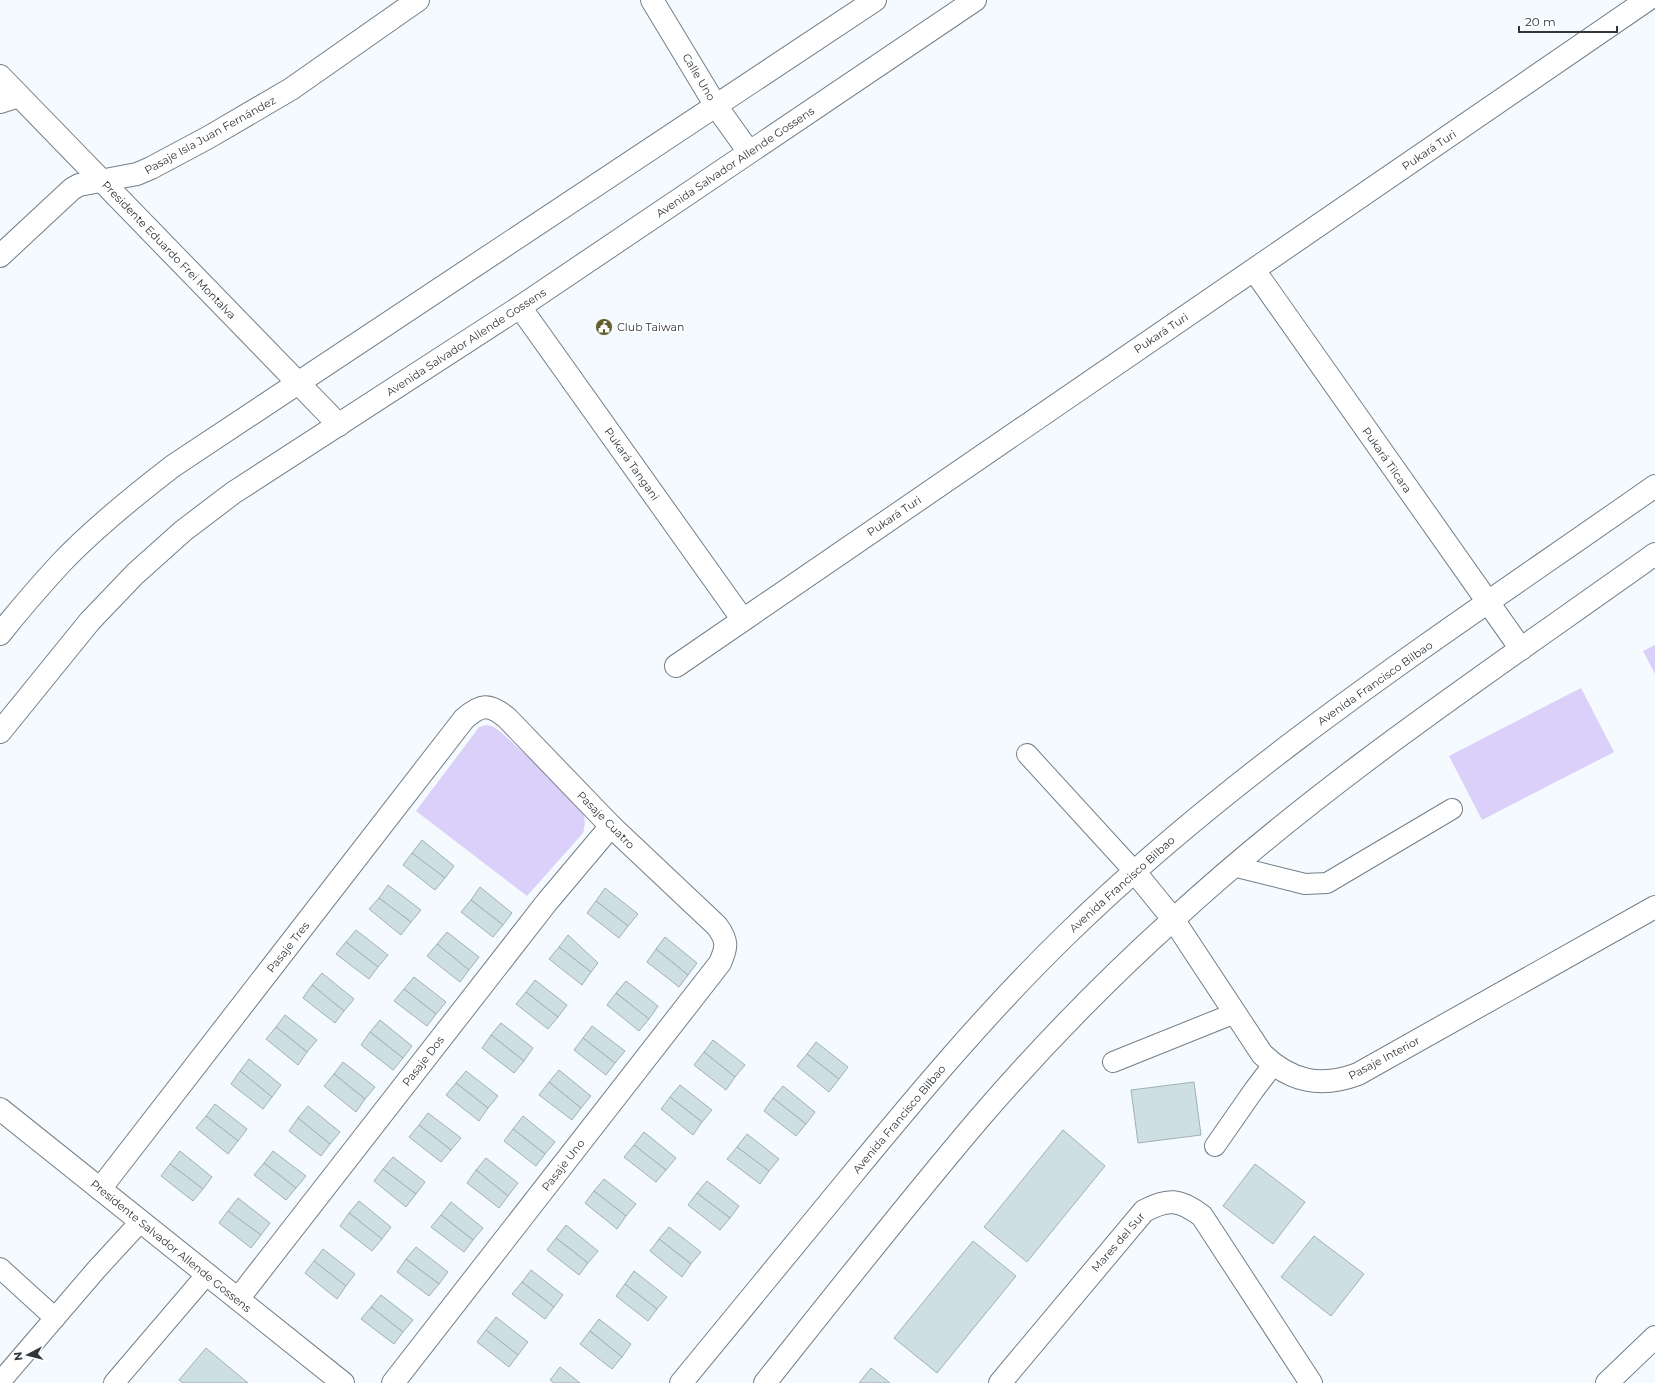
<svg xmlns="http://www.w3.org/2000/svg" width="1655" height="1383" font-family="Montserrat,sans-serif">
<rect width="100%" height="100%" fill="#f4fafe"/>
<g fill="#dad0f9">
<polygon points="1655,645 1655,674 1643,651"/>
<polygon points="1581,688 1614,752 1482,820 1449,756"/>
<path d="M487 725 494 727 502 733 581 806C585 817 586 823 583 833L527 896 416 811 474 734 479 727Z"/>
</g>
<g fill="#cedfe4" stroke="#a0b1b5">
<polygon points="422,840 454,866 445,878 412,853"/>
<polygon points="412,853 445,878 435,890 403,865"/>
<polygon points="388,885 421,910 411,922 379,898"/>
<polygon points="480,887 512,913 503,925 471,900"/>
<polygon points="605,888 638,914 628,926 596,901"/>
<polygon points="379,898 411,922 401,935 369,909"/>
<polygon points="471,900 503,925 493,937 461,912"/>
<polygon points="596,901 628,926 619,938 587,913"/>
<polygon points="356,930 388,955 378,967 346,942"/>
<polygon points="447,932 479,957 469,970 437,944"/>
<polygon points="568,935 598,963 591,972 559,947"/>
<polygon points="665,937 697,963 688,975 656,949"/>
<polygon points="346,942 378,967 369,979 336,954"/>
<polygon points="437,944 469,970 460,982 427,956"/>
<polygon points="559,947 591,972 582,985 549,959"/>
<polygon points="656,949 688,975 679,987 647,962"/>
<polygon points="322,973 354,999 344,1011 312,985"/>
<polygon points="414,977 446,1002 436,1014 404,989"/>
<polygon points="535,980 567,1005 558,1017 526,992"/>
<polygon points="626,981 658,1006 649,1019 616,993"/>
<polygon points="312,985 344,1011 335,1023 303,998"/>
<polygon points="404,989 436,1014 427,1026 394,1001"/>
<polygon points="526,992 558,1017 548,1029 516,1004"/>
<polygon points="616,993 649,1019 639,1031 607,1005"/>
<polygon points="285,1015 317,1040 307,1052 276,1027"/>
<polygon points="380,1020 412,1046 403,1058 370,1032"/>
<polygon points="501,1023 533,1048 524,1061 491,1035"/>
<polygon points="592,1026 625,1051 615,1063 583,1038"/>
<polygon points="276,1027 307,1052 298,1065 266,1039"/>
<polygon points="370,1032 403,1058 393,1070 361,1045"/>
<polygon points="491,1035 524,1061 514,1073 482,1048"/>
<polygon points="583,1038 615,1063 606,1075 574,1050"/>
<polygon points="713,1040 745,1065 735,1077 704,1052"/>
<polygon points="816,1042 848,1067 839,1079 807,1054"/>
<polygon points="704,1052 735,1077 726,1090 694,1065"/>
<polygon points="807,1054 839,1079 829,1092 797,1066"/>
<polygon points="249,1059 281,1085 272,1097 240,1071"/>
<polygon points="343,1062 375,1087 365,1099 334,1074"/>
<polygon points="559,1070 591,1096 581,1108 549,1082"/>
<polygon points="240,1071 272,1097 263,1109 231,1084"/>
<polygon points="466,1071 498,1096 488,1108 456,1083"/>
<polygon points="334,1074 365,1099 356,1112 324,1086"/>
<polygon points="549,1082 581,1108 572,1120 539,1095"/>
<polygon points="1194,1082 1201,1135 1138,1143 1131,1090"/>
<polygon points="456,1083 488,1108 479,1121 446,1095"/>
<polygon points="680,1085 712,1110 702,1122 670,1097"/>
<polygon points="783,1086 815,1112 806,1124 773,1098"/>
<polygon points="670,1097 702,1122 693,1135 661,1109"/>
<polygon points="773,1098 806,1124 796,1136 764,1111"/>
<polygon points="215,1104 247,1129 238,1141 206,1116"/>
<polygon points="308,1106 340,1132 330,1144 298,1118"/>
<polygon points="428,1113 461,1138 451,1150 419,1125"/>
<polygon points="206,1116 238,1141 228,1154 196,1128"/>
<polygon points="523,1116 555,1142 545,1154 513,1129"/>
<polygon points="298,1118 330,1144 321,1156 289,1131"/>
<polygon points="419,1125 451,1150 441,1162 409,1137"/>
<polygon points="513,1129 545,1154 536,1166 504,1141"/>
<polygon points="1063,1130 1105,1166 1027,1262 984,1227"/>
<polygon points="644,1132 676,1158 666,1170 634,1145"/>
<polygon points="747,1134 779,1159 769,1171 737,1147"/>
<polygon points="634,1145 666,1170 656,1182 624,1157"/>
<polygon points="737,1147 769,1171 760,1184 727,1159"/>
<polygon points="180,1151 212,1177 203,1189 170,1164"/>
<polygon points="273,1151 306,1176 296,1188 264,1163"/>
<polygon points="393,1157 425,1182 416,1194 383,1169"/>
<polygon points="486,1158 518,1183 508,1196 476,1170"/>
<polygon points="264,1163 296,1188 286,1200 254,1175"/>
<polygon points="170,1164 203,1189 193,1201 161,1176"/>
<polygon points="1255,1164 1305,1202 1273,1244 1223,1206"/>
<polygon points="383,1169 416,1194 406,1207 374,1181"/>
<polygon points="476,1170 508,1196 499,1208 467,1183"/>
<polygon points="604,1179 636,1204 626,1216 594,1191"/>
<polygon points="707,1181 739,1206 730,1218 697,1193"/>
<polygon points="594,1191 626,1216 617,1229 585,1203"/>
<polygon points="697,1193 730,1218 720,1230 688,1205"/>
<polygon points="238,1198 270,1223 261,1235 228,1211"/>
<polygon points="359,1201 391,1227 382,1239 349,1213"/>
<polygon points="451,1202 483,1228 473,1240 441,1215"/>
<polygon points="228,1211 261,1235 251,1248 219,1223"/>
<polygon points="349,1213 382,1239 372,1251 340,1226"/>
<polygon points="441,1215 473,1240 464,1252 431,1227"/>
<polygon points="566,1225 598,1251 588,1263 556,1238"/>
<polygon points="669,1227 701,1252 691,1264 659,1239"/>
<polygon points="1314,1236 1364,1274 1331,1316 1281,1277"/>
<polygon points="556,1238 588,1263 579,1275 547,1250"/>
<polygon points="659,1239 691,1264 682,1277 650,1251"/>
<polygon points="973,1241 1016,1276 937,1373 894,1338"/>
<polygon points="416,1247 448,1272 439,1284 406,1259"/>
<polygon points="323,1249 355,1274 346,1286 314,1261"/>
<polygon points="406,1259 439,1284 429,1296 397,1272"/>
<polygon points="314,1261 346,1286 337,1299 305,1273"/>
<polygon points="531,1270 563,1295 554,1307 522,1282"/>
<polygon points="634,1271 667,1297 657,1309 625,1284"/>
<polygon points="522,1282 554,1307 545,1319 512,1294"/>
<polygon points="625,1284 657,1309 648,1321 616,1296"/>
<polygon points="381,1295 413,1320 403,1332 371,1307"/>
<polygon points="371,1307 403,1332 394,1344 361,1319"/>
<polygon points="496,1317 528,1342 518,1355 486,1330"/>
<polygon points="599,1319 631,1344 622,1357 590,1331"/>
<polygon points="486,1330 518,1355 509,1367 477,1342"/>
<polygon points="590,1331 622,1357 612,1369 580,1344"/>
<polygon points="206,1348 248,1383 183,1383 179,1380"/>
<polygon points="560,1367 580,1383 554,1383 550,1380"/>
<polygon points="871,1368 890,1383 859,1383"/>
</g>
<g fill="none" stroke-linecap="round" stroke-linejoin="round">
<g stroke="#737f88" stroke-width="22">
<g id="lane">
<polyline points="1027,754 1134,871"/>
<polyline points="1233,866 1305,884 1327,883 1452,809"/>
<polyline points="1113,1062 1235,1013"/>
<polyline points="1215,1146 1254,1090 1273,1065"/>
<polyline points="0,1268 55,1318"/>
<polyline points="0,1382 96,1270 141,1221"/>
<polyline points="114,1383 207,1274"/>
</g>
</g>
<g stroke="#737f88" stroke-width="24">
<g id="street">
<polyline points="652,0 716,106 749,152"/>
<polyline points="0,76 339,425"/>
<polyline points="0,102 19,96"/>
<polyline points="0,256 72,189 79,185 137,174 151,168 209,137 291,89 418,0"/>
<polyline points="1254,270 1521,649"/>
<polyline points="520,307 743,620"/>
<polyline points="676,666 1647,0"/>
<path d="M1134 871 1173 919 1262 1054C1291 1082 1321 1088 1358 1074L1655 907"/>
<polyline points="0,1109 343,1383"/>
<path d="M100 1189 464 719C481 704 489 703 507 718L611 826 717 926C728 941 727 947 720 963L393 1383"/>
<polyline points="238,1299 547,902 611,826"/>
<path d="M1000 1383 1144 1211C1168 1198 1180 1199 1202 1216L1311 1383"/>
<polyline points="1607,1383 1655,1337"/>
</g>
</g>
<g stroke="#737f88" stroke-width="24">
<g id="secondary">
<path d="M0 634C19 610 39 587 60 564 94 528 134 496 173 466L875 0"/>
<polyline points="0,732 90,621 135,574 183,531 233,493 520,307 975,0"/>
<path d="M681 1383C736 1316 792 1248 847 1181 916 1097 986 1013 1065 936 1242 763 1453 628 1655 486"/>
<path d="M765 1383C835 1295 905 1206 978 1120 1039 1049 1105 981 1175 918 1323 782 1491 671 1655 554"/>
</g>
</g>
<use href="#lane" stroke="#fff" stroke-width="20"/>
<use href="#street" stroke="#fff" stroke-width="22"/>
<use href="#secondary" stroke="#fff" stroke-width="22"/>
</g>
<defs>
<g id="civic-disc" transform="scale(0.9)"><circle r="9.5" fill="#615f2c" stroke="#fff"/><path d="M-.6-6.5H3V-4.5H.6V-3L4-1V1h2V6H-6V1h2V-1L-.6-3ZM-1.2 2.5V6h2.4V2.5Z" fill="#fff"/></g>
</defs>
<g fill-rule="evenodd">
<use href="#civic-disc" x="604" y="327"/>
</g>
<g text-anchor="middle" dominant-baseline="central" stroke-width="3.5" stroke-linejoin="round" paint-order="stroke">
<g font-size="11" fill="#31363a" stroke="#fff">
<text transform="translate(699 77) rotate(59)">Calle Uno</text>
<text transform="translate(210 135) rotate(-29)">Pasaje Isla Juan Fernández</text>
<text transform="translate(1429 150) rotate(-34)">Pukará Turi</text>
<text transform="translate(735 162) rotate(-34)">Avenida Salvador Allende Gossens</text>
<text transform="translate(169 250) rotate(46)">Presidente Eduardo Frei Montalva</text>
<text transform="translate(1161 333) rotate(-34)">Pukará Turi</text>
<text transform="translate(466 342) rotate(-33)">Avenida Salvador Allende Gossens</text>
<text transform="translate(1387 460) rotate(55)">Pukará Tilcara</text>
<text transform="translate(632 464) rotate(55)">Pukará Tangani</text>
<text transform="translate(894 516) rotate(-34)">Pukará Turi</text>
<text transform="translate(1375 683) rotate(-35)">Avenida Francisco Bilbao</text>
<text transform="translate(606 820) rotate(45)">Pasaje Cuatro</text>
<text transform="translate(1122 884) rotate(-42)">Avenida Francisco Bilbao</text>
<text transform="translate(288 947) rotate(-52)">Pasaje Tres</text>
<text transform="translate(1384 1058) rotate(-28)">Pasaje Interior</text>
<text transform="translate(423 1061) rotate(-52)">Pasaje Dos</text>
<text transform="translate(899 1119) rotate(-50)">Avenida Francisco Bilbao</text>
<text transform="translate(563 1165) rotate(-52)">Pasaje Uno</text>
<text transform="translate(1118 1242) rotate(-49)">Mares del Sur</text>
<text transform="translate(171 1246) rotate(39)">Presidente Salvador Allende Gossens</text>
</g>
<g font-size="11" fill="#31363a" stroke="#fff" text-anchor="start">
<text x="617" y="327">Club Taiwan</text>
</g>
</g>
<g transform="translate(28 1355) rotate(263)" stroke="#ffffff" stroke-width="3" paint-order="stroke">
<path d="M0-3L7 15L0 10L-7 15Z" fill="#31363a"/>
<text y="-6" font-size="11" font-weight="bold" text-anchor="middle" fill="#31363a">N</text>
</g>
<path d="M1519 26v6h98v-6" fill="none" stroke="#31363a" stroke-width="2"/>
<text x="1525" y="26" font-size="12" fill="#31363a" stroke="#ffffff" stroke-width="3" paint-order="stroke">20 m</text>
</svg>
